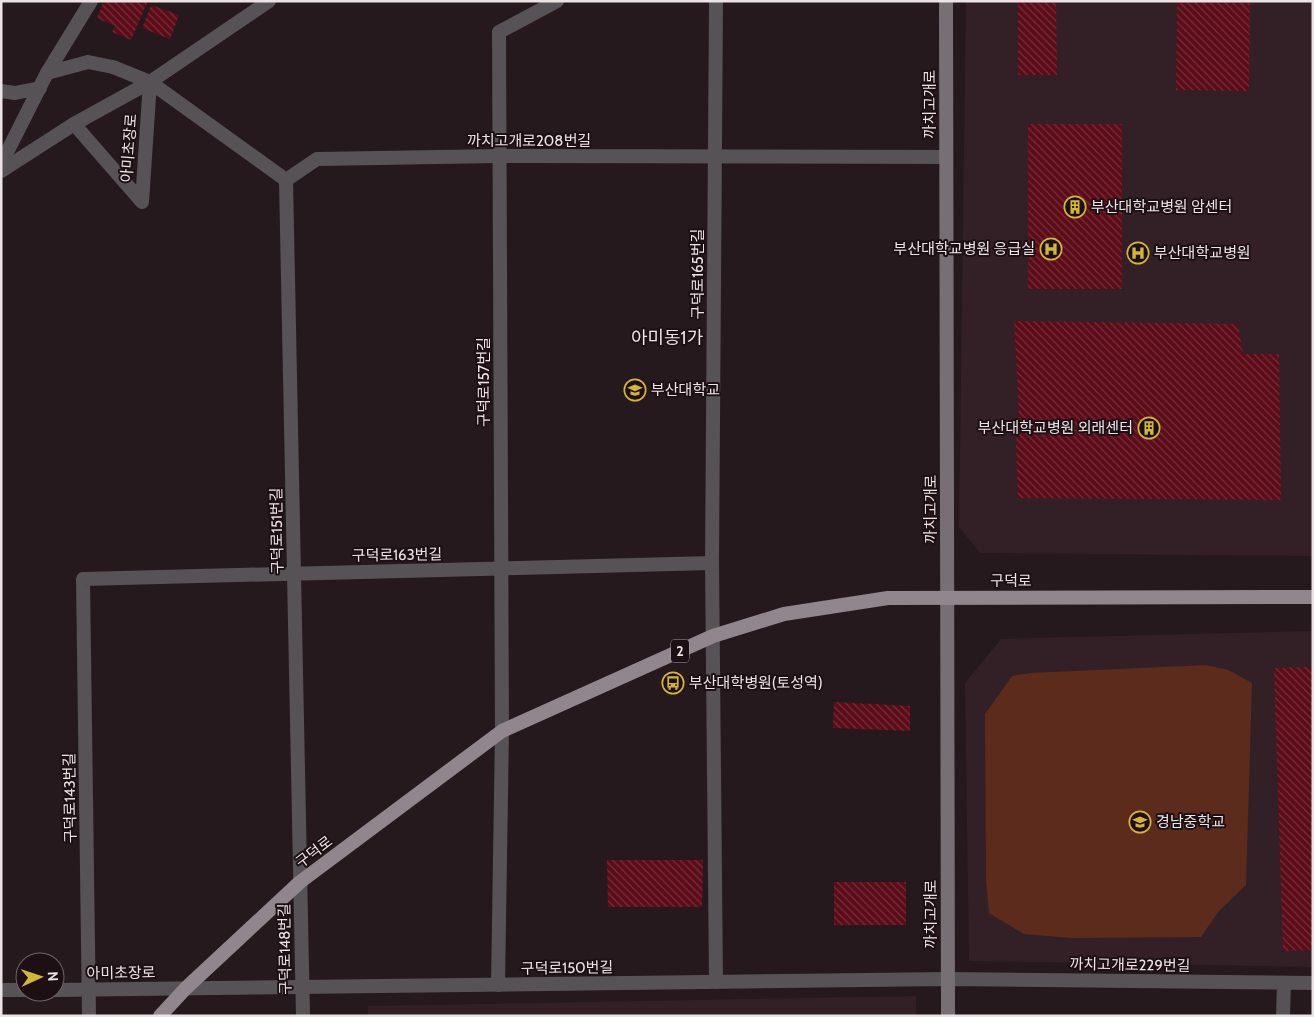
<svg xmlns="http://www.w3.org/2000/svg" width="1314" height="1017" font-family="Cabin,'Noto Sans KR',sans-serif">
<defs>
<pattern id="building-back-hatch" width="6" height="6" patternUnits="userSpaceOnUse" patternTransform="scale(1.25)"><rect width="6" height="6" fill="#5c0c18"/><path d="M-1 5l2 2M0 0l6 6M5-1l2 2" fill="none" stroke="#742f39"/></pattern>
</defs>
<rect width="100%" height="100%" fill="#25191d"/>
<g fill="#322026">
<polygon points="966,1 1313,1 1313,556 980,553 959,527"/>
<polygon points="1313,631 1313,967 969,961 965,683 1001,639"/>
<polygon points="916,996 916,1016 368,1016 368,1006"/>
</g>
<polygon fill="#5d2b1c" points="1206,665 1228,670 1252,683 1246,885 1219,911 1201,937 1071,938 1024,934 989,913 986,881 985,714 1012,676 1031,673"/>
<g fill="url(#building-back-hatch)">
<polygon points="104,1 148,1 131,40 112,32 115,26 97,18"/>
<polygon points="1018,1 1056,1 1057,75 1018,75"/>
<polygon points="1177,1 1250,1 1249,91 1176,90"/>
<polygon points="151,5 179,15 170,39 142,28"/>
<rect x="1028" y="124" width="94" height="165"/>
<polygon points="1014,321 1238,324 1243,354 1279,354 1281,500 1018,498 1016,447 1019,409"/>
<polygon points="1313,667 1313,950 1283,951 1274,668"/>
<polygon points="834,702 910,706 910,731 833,728"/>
<polygon points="607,860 703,860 702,907 608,907"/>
<rect x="834" y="882" width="72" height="43"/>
</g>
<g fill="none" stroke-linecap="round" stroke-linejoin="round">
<polyline stroke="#575255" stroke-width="14" points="74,124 142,202 150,82"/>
<g stroke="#575255" stroke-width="14">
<polyline points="47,73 88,62 113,67 150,82 286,180 317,159 499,156 946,157"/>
<polyline points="1,91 15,93 40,88"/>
<polyline points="1,164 47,73 91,1"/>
<polyline points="1,171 74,124 150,82 269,1"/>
<polyline points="286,180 303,1016"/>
<polyline points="716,982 712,563 716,1"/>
<polyline points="498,985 502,731 499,32 557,1"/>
<polyline points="1,990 25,990"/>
<polyline points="55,990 948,979 1313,983"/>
<polyline points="89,1016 83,579 712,563"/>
<polyline points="1283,1016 1284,983"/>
</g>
<polyline stroke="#786f74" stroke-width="14" points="946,1 948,1016"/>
<polyline stroke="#91868d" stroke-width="14" points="160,1016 186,988 300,882 502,731 713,636 784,614 888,598 1313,597"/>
</g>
<defs>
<g id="building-ring" transform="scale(1.125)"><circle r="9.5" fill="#1c1014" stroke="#d5b534" stroke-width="1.5"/><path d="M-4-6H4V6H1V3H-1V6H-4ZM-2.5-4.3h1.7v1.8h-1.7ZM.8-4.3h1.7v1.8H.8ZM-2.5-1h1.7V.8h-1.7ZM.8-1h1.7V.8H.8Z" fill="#d5b534"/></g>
<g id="hospital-ring" transform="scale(1.125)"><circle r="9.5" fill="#1c1014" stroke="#d5b534" stroke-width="1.5"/><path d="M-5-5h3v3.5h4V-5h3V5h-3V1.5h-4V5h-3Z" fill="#d5b534"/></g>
<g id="university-ring" transform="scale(1.125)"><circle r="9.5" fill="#1c1014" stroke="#d5b534" stroke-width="1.5"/><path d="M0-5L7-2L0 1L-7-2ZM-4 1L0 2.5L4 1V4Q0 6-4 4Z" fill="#d5b534"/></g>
<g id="bus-ring" transform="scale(1.125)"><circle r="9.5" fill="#1c1014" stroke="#d5b534" stroke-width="1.5"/><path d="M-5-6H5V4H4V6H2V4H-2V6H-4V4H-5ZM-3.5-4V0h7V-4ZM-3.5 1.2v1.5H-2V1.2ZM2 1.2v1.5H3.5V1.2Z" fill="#d5b534"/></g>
<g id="school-ring" transform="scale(1.125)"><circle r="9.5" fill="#1c1014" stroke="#d5b534" stroke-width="1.5"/><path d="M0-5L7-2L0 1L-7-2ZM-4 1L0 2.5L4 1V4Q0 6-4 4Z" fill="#d5b534"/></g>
</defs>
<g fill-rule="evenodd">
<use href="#building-ring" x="1075" y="207"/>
<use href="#hospital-ring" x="1051" y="249"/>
<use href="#hospital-ring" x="1138" y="253"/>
<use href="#university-ring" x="635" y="390"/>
<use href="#building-ring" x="1149" y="428"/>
<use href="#bus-ring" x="673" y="683"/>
<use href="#school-ring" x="1140" y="822"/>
</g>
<g text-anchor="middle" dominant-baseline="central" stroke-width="4" stroke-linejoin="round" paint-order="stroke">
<rect fill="#1c1014" stroke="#aea4a6" stroke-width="1" x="671" y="639.5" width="18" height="23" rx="4"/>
<g font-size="14" font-weight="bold" fill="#ece3e5">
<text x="680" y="651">2</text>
</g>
<g font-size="15" fill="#ece3e5" stroke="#1c1014">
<text transform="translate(930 104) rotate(-90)">까치고개로</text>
<text x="529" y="141">까치고개로208번길</text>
<text transform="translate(129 148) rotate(-86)">아미초장로</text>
<text transform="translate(698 274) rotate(-90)">구덕로165번길</text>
<text transform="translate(484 382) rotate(-90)">구덕로157번길</text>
<text transform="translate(931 509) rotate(-90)">까치고개로</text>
<text transform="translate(277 531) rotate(-91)">구덕로151번길</text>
<text transform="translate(397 555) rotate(-1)">구덕로163번길</text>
<text x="1011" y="581">구덕로</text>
<text transform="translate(70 798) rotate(-91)">구덕로143번길</text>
<text transform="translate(314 852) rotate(-37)">구덕로</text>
<text transform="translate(931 914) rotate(-90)">까치고개로</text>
<text transform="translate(285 949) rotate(-91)">구덕로148번길</text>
<text transform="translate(1130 965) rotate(1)">까치고개로229번길</text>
<text transform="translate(567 968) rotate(-1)">구덕로150번길</text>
<text transform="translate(121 973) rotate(-1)">아미초장로</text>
</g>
<g font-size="15" fill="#ece3e5" stroke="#1c1014" text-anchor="start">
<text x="1091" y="207">부산대학교병원 암센터</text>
<text x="1035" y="249" text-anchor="end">부산대학교병원 응급실</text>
<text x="1154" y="253">부산대학교병원</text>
<text x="651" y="390">부산대학교</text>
<text x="1133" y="428" text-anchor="end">부산대학교병원 외래센터</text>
<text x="689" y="683">부산대학병원(토성역)</text>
<text x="1156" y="822">경남중학교</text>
</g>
<g font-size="18" fill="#ece3e5" stroke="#1c1014">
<text x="667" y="338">아미동1가</text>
</g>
</g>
<rect width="1314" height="1017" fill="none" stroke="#ece3e5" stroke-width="5"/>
<g transform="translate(40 977) rotate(87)"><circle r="24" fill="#1c1014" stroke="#6f6468"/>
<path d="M0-4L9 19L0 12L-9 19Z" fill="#d5b534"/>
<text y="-8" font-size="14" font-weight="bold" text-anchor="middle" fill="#ece3e5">N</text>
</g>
</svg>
